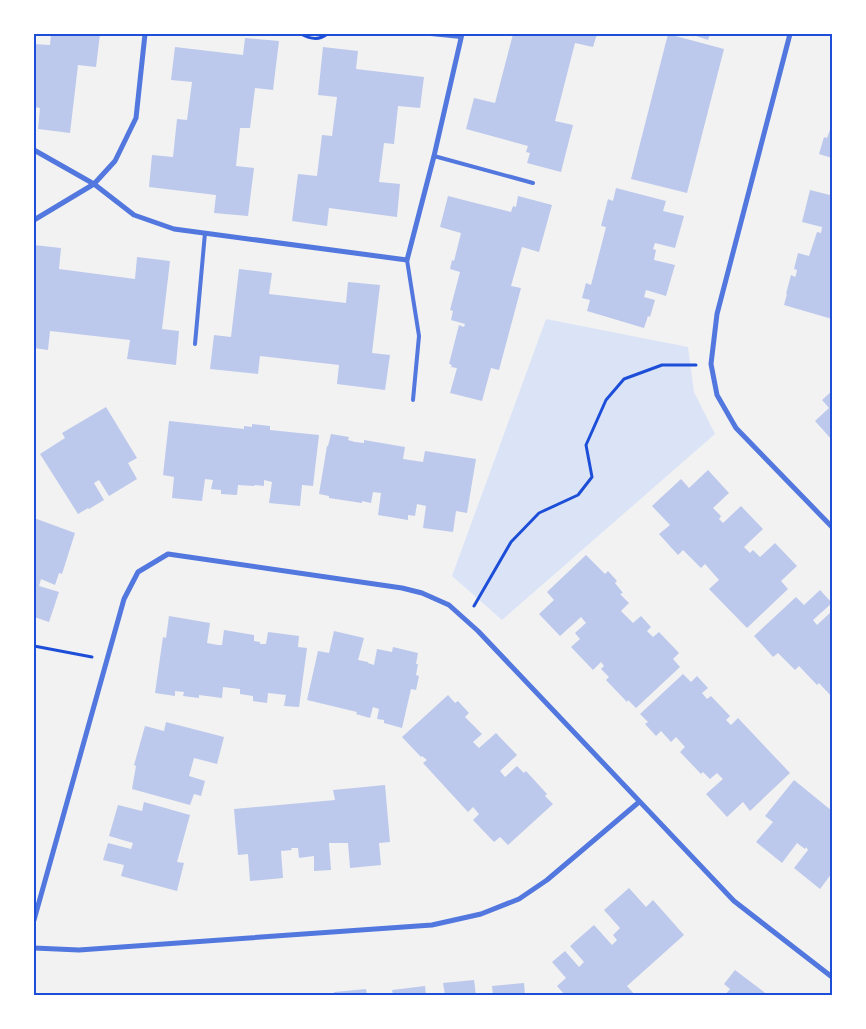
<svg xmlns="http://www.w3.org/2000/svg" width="866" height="1029" font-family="Bitter,serif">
<rect width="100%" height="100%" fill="#f2f2f2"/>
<polygon fill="#dbe4f7" points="546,319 688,347 694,392 715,434 502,620 452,576"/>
<g fill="#bdc9ec">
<polygon points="51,34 100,34 96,67 78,65 70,133 38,129 40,108 34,107 34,44 50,45"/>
<polygon points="513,34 597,34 593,47 575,43 555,121 573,125 561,172 527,163 530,153 526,152 528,146 466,129 474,98 495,103"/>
<polygon points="668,34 724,49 687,193 631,179"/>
<polygon points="690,34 710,34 708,40"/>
<polygon points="245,38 279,41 273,90 255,88 250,128 240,128 236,166 254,168 248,216 214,213 216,195 149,187 152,155 173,157 177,119 187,120 192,82 171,80 175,47 243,55"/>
<polygon points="323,47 358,51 356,69 424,77 420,108 398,106 394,144 384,143 379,182 400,184 397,217 329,208 327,226 292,221 298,174 317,176 322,135 332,136 337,97 318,95"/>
<polygon points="832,124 832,158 819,154 824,137 827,138"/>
<polygon points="616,188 666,201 663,211 684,216 675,248 655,243 653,249 656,250 654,260 675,265 666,296 646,290 644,297 655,300 650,317 648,316 644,328 587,311 590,300 582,298 586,283 591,285 604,235 606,227 601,226 608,199 613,201"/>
<polygon points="832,188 832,319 784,305 787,294 786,294 791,275 795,277 796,275 797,270 794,269 798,253 809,256 817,232 821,233 822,227 802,222 810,190 830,195"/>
<polygon points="448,196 511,212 513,206 516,207 518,196 552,205 539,252 522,247 511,286 521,288 499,370 491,368 482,401 450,393 457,368 451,367 452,365 449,364 459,325 464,327 465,324 451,320 453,311 450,310 460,272 450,269 452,260 454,261 461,233 440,227"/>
<polygon points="34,245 61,248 59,269 135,279 137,257 170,261 162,329 179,331 176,365 127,359 130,340 50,331 48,350 34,348"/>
<polygon points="239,269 272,273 269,294 346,303 348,282 380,285 372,353 390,355 385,390 337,384 339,365 260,356 258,374 210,369 214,335 231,337"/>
<polygon points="832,391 832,440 815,421 829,408 822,400"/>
<polygon points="106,407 137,458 128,463 137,479 109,496 99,480 94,483 104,500 89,509 88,508 78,514 40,454 65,438 62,433"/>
<polygon points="169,421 244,429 244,426 252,427 252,424 270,426 270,430 319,435 313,486 302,485 300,506 269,503 272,482 264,480 264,486 255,485 254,486 238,485 237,495 221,494 221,490 211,489 213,480 205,479 202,501 172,498 174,477 163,475"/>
<polygon points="331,434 349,437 348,440 355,442 364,443 364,440 405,447 403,459 423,462 425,451 476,459 467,513 456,511 453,532 423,528 426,506 417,504 415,516 408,515 408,520 378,515 381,493 373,492 371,503 362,501 362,503 329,498 329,496 319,494 327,446 328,446"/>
<polygon points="708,470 729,493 713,508 721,516 719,519 723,523 741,506 763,529 744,547 750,553 753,550 760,557 775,543 797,566 781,581 788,589 747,628 709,589 719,580 705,564 701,568 683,550 678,555 659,534 670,525 652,506 681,479 689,488"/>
<polygon points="34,518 75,533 62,574 59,573 55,585 41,579 39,586 59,592 49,622 34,617"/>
<polygon points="586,555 605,574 608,571 617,581 615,583 623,593 620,594 629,603 621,611 633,623 641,616 651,627 647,631 653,637 659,632 679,653 673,659 680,667 636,708 628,700 627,702 606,680 609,677 601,669 604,666 601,662 593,670 571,647 580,639 575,633 586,623 581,617 560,636 539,614 554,600 547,592"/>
<polygon points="820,590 832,603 813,620 817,625 832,611 832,697 819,683 817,685 799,666 795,670 778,653 773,657 754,636 796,597 804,605"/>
<polygon points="169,616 210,623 207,643 218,645 222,645 224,630 254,635 254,641 260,642 260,644 266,644 268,632 299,636 298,647 307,648 299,707 284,706 286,695 268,693 267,703 253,701 253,696 240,694 240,689 223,687 222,698 199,695 199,698 183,696 184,692 175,691 175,696 155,693 163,637 166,638"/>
<polygon points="334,631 364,638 358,660 368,662 368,663 374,665 377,649 392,652 393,647 418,653 416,664 418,664 416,675 419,676 416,690 411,689 402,728 384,723 384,720 377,719 379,709 373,707 370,718 356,714 357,712 307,700 318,651 329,653"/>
<polygon points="683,674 691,682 697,676 708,688 702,693 707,699 711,696 730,716 726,720 731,725 738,718 790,773 750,811 743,802 727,817 706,794 723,779 717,773 710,779 703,772 701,774 680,752 685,747 676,737 671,742 661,731 656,736 645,724 648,722 640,714"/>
<polygon points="448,695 455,703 458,701 469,713 465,717 482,734 473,742 479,748 496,733 517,755 500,771 505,777 517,766 524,773 526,771 547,794 545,796 553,804 508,845 500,837 494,842 473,820 479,814 473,807 468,812 423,763 427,760 422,756 421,757 402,737"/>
<polygon points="166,722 224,737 217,764 194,758 189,776 205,781 201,796 194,794 190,805 132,789 136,766 134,765 145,726 164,731"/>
<polygon points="794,780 832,811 832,873 820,889 794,868 808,850 806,847 805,849 797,843 782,863 756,842 773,822 765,816"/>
<polygon points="385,785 390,842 379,843 381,865 350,868 348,843 329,843 331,870 314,871 314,856 299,858 298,848 291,848 292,850 281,851 283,878 250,881 248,854 238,855 234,809 335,800 333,790"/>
<polygon points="144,802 190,815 177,862 184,863 177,891 121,876 124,865 103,860 108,843 131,849 133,843 109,836 118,805 142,811"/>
<polygon points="629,888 646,907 653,900 684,935 627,986 634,994 633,995 565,995 557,986 566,978 552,962 565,951 579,967 584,962 570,946 594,925 612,945 617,940 613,935 620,928 604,910"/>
<polygon points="735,970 768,995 725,995 730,989 724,984"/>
<polygon points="474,980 476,995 445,995 443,983"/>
<polygon points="524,983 525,995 493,995 492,986"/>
<polygon points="425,986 426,995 393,995 392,990"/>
<polygon points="366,989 367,995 334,995 334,992"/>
</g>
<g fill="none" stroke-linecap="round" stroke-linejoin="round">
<g stroke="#1d4ed8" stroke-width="3">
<path d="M301 34C310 39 319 41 327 34"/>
<polyline points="474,606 511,542 539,513 578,495 592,477 586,445 606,400 624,379 662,365 696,365"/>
<polyline points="34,646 92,657"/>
</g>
<g stroke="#5277de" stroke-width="4">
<polyline points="431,34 461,37"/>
<polyline points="434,156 533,183"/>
<polyline points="407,260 419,336 413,400"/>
<polyline points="195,344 205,233"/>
</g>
<g stroke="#5277de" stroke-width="5">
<polyline points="790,34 717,314 711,364 717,395 736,428 832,527"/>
<polyline points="34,150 94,184 134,215 174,229 407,260 434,156 462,34"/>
<polyline points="34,220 94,184 115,161 136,118 145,34"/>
<polyline points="34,920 124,599 138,572 168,554 402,588 422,593 449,605 478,631 734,901 832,977"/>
<polyline points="34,948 79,950 432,925 481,914 519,899 547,880 639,802"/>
</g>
</g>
<rect width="866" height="1029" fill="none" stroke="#ffffff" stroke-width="70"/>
<rect x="35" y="35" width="796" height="959" fill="none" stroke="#1d4ed8" stroke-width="2"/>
</svg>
